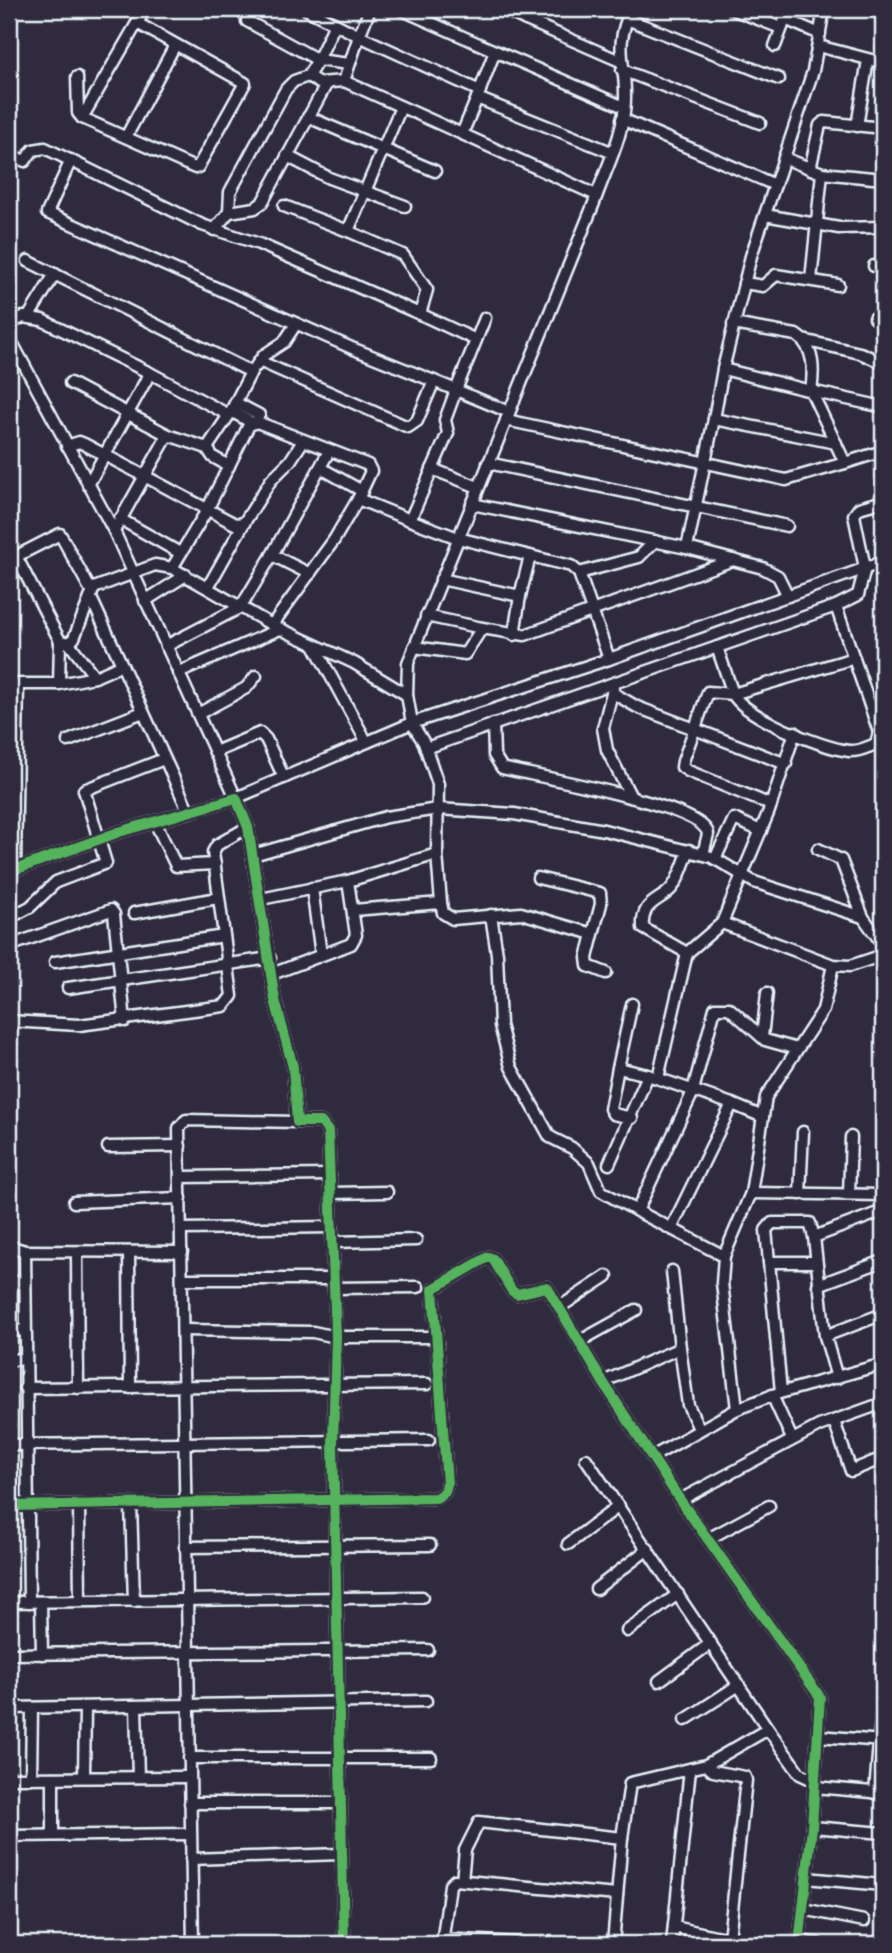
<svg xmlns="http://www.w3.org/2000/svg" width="892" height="1953" font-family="Pangolin,sans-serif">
<rect width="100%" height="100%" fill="#2f2a3d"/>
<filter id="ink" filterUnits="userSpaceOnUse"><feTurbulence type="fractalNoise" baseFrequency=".0143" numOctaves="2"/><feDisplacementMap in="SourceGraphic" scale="14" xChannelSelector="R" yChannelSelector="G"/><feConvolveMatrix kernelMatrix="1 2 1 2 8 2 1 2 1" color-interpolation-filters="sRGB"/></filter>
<g filter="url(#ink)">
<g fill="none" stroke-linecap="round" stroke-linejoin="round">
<g stroke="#e8f1f8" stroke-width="15">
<g id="minor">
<polyline points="306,9 359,36 344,81 462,134"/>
<polyline points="370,9 359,36 480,91"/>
<polyline points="400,9 495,51"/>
<polyline points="503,9 526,20"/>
<polyline points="531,9 526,20 620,61"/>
<polyline points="617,9 629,14"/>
<polyline points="732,9 781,28"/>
<polyline points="824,9 813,71 784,158 822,173 883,179"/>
<polyline points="875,9 883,10"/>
<polyline points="627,19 779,79"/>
<polyline points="785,19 820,34"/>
<polyline points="137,23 145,9"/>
<polyline points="335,24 318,60 349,64"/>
<polyline points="775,46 789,9"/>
<polyline points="818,46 883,63"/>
<polyline points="622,70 760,123"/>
<polyline points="308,76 319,83 344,81"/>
<polyline points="77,77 78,113 82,118 195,168 198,167 245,83 137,23 82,118"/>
<polyline points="477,98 495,51 624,107"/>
<polyline points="308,117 435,171"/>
<polyline points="622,119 775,185"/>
<polyline points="857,126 868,60"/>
<polyline points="126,137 175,45"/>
<polyline points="9,155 25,161 33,150 45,148 202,225 259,244 420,314 427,290 403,255 348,231"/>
<polyline points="287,156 329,178 405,206"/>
<polyline points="784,158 751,256 723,369 811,391 845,463 883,451"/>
<polyline points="71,160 47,213 354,349 456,390 485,318"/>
<polyline points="810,169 820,125 824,122 883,128"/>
<polyline points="596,195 462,134 477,98 611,152"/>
<polyline points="284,206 348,231 401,107"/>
<polyline points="229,212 255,208 262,203 327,83"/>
<polyline points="765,215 839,228 883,227"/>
<polyline points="214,230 229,212 230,192 286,89 294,81 308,76 318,60 247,21 249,9"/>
<polyline points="28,261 251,372 229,415 207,448 168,435 114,531"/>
<polyline points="874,266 883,266"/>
<polyline points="811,280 822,173"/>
<polyline points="744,283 763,286 776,275 838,285"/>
<polyline points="420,314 476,340"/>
<polyline points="29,316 55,274"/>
<polyline points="875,318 883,317"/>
<polyline points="9,324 23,317 42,320 150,373 88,485"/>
<path d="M733 324 796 335C815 347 814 371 811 391L883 407"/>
<polyline points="9,337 114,531 236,798 412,723 609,659 883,562"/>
<polyline points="803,340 860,353 883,363"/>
<polyline points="259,361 408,427 417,421 434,381"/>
<polyline points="256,366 264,355 284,342 296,324"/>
<polyline points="723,369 714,419 836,443"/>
<polyline points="150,373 229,415"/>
<polyline points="70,383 168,435"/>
<polyline points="236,403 259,415"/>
<polyline points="231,411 252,423"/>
<polyline points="509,412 456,390 445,420 448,433 410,520 458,538 530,556"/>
<polyline points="714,419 687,548 763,568 778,576 788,596"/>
<polyline points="506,420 786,480 845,463"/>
<polyline points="67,446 79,442 84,444 235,524 244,523 271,480 290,461 303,441"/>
<polyline points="207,448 213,457 229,466"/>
<polyline points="488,463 787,526"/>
<polyline points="321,468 362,491"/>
<polyline points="432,469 478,487"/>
<polyline points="472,504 687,548"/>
<polyline points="120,519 180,553"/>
<polyline points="16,556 60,641 69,643 74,638 94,588"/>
<polyline points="9,560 60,534 89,587 94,588 155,565 172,568"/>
<polyline points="579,573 639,557 655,541"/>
<polyline points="310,574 272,555 329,451"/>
<polyline points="441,579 520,596 514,635"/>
<polyline points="208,587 244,523"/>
<polyline points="520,596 530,556 571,566 579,573 609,659"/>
<polyline points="145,601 186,575"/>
<polyline points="426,616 482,628"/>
<polyline points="272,625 172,568 207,510 249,425 257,422 368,465 371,471 358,499"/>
<polyline points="69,643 95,677 122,665 91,598"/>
<polyline points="314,645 366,741"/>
<polyline points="166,646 241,607 272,555"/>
<polyline points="414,647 465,654 482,628 525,635 733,560"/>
<polyline points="717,647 733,694 854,658"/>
<polyline points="122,665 189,812"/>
<polyline points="178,673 280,629"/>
<polyline points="59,684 95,677"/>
<polyline points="613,689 603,728 607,750 631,797"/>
<polyline points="613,693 637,707 786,764"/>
<polyline points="407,695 354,663 272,625 334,540 358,499 410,520"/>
<polyline points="198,714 246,688 256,676"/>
<path d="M493 724 494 755 502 768C534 776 703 805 708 834L703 854"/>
<polyline points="68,741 143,712"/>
<polyline points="426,748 836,606 858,595 865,568 854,515 859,508 883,501"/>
<polyline points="215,752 260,733 266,739 284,778"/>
<path d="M771 805 688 771 682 767 683 761 708 692 733 694C745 717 822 748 849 751 859 752 867 747 876 744L879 732 836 606"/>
<polyline points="155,822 176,866 215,864"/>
<polyline points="818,849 841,860 863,917"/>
<polyline points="253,855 386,817 438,809 514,814 604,830 712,857 754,882 863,917 883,945"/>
<polyline points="715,859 734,819 761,831"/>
<polyline points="15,869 18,684 59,684 60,641"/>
<polyline points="9,872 119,832 236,798 248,827 275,1000 293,1067 297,1122 321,1122 328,1131 336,1337 333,1443 344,1944"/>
<polyline points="538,878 600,893 601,904 593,934"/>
<polyline points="348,881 437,854"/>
<polyline points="312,888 321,955"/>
<polyline points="261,899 348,881 356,935 351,944 272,974"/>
<path d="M441 903 437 854 438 784 424 743 412 723 407 695 408 663 594 203C605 170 625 134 625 99 626 58 613 51 631 9"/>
<polyline points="353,910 441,903 443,913 453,919 521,913 593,934 587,958 588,966 606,973"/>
<polyline points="134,913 218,898"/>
<polyline points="491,915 497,954 500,1025 511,1067 550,1137 572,1148 589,1163 601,1191 637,1211 692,1094 715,1008 729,1008 765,1040 797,1049"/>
<polyline points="9,918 30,907 56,882 106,863 84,790 164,759"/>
<polyline points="722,923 833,965 823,1010 766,1097 751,1193 724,1256 722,1283 737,1409"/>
<polyline points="9,946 111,910 114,914 125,1021"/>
<path d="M687 953 643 928C641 902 658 902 670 890 679 881 684 862 689 850"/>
<polyline points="55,962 224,936"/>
<polyline points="833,965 850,966 883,955"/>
<polyline points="68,988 270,958"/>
<polyline points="9,1021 79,1025 224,1006 232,996 213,852 217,845 248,827"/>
<polyline points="762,1037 767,993"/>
<polyline points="618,1068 632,1004"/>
<polyline points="658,1078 687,953 722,923 769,811 795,732"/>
<polyline points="632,1118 613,1114 610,1109 618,1068 648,1075"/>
<polyline points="108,1147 180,1146"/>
<polyline points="609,1164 648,1075 732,1104"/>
<polyline points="180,1177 330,1175"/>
<polyline points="331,1193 387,1192"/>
<polyline points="751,1193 883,1195"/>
<polyline points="800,1194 803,1132"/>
<polyline points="849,1194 851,1137"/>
<polyline points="74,1202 181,1198"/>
<polyline points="637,1211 724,1256"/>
<polyline points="181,1229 332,1227"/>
<polyline points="671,1229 732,1104 763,1117"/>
<polyline points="333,1242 416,1240"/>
<polyline points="9,1246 25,1251"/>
<polyline points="129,1252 130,1388"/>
<polyline points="77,1253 78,1388"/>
<polyline points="769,1262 766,1230 772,1223 810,1223 814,1237"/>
<polyline points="182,1279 333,1279"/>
<polyline points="9,1281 24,1283"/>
<polyline points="818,1285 883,1261"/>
<polyline points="334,1288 418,1287"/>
<polyline points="560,1307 607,1276"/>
<polyline points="9,1329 25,1331"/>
<polyline points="183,1330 313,1332 336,1337 435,1337"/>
<polyline points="825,1336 883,1314"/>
<polyline points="580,1341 636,1310"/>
<polyline points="680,1348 688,1405 699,1429"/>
<polyline points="9,1360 25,1359"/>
<polyline points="837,1378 825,1336 814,1237 883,1211"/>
<polyline points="603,1382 680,1348 672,1271"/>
<polyline points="25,1388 427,1384"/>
<polyline points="781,1392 769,1262 816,1262"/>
<polyline points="772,1395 792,1439"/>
<polyline points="834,1421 851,1471 883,1458"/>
<polyline points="9,1445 429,1440"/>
<polyline points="652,1457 737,1409 776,1394 883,1364"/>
<polyline points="586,1459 768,1729"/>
<polyline points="680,1500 819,1426 883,1403"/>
<polyline points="131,1504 134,1601"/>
<polyline points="79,1505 80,1601"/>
<polyline points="9,1506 436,1498 445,1492 447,1484 433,1289 488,1257 493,1259 512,1291 517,1294 547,1287 603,1382 680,1500 820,1697 812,1827 799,1944"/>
<polyline points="708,1539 769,1506"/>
<polyline points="568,1544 619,1506"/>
<polyline points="185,1547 430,1545"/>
<polyline points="596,1589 648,1549"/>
<polyline points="9,1602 422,1597"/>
<polyline points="29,1602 25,1251 182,1252"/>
<polyline points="41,1602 42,1654"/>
<polyline points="627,1631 678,1594"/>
<polyline points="9,1654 428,1650"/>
<polyline points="659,1681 711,1643"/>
<polyline points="136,1707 138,1777"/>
<polyline points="9,1708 426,1701"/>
<polyline points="685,1720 739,1685"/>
<polyline points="818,1736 883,1741"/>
<polyline points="189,1758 431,1758"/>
<polyline points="706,1765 713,1771 745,1777 746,1780 729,1939"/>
<polyline points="84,1777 85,1708"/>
<polyline points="9,1778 189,1777"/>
<polyline points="31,1778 32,1708"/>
<polyline points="815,1787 883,1793"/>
<polyline points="875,1793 883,1692"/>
<polyline points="190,1803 340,1803"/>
<polyline points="812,1827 883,1833"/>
<polyline points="53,1835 53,1778"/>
<polyline points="9,1836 190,1834"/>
<polyline points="191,1859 341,1854"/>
<polyline points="806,1878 883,1885"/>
<polyline points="462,1880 465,1850 479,1822 622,1838"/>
<polyline points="803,1909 864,1921"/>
<polyline points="674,1927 752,1944"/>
<polyline points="443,1939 535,1944"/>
<polyline points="799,1941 818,1944"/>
<polyline points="193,1944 179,1128 186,1120 297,1122"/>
<polyline points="442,1944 450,1885 455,1880 617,1895"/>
<polyline points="613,1944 622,1838 630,1783 706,1765 768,1729 800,1774 815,1781"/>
<polyline points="672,1944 690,1769"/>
</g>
</g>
<use href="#minor" stroke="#2f2a3d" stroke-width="10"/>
<g stroke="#2f2a3d" stroke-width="15">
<g id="cycleway">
<polyline points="9,872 119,832 236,798 248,827 275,1000 293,1067 297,1122 321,1122 328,1131 336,1337 333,1443 344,1944"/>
<polyline points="9,1506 436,1498 445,1492 447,1484 433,1289 488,1257 493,1259 512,1291 517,1294 547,1287 603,1382 680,1500 820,1697 812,1827 799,1944"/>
</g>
</g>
<use href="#cycleway" stroke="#56b35d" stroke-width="10"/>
</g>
</g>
<rect width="892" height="1953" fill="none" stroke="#2f2a3d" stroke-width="35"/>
<rect x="18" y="18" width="857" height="1918" fill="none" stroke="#e8f1f8" stroke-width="2.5" filter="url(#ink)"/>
</svg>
